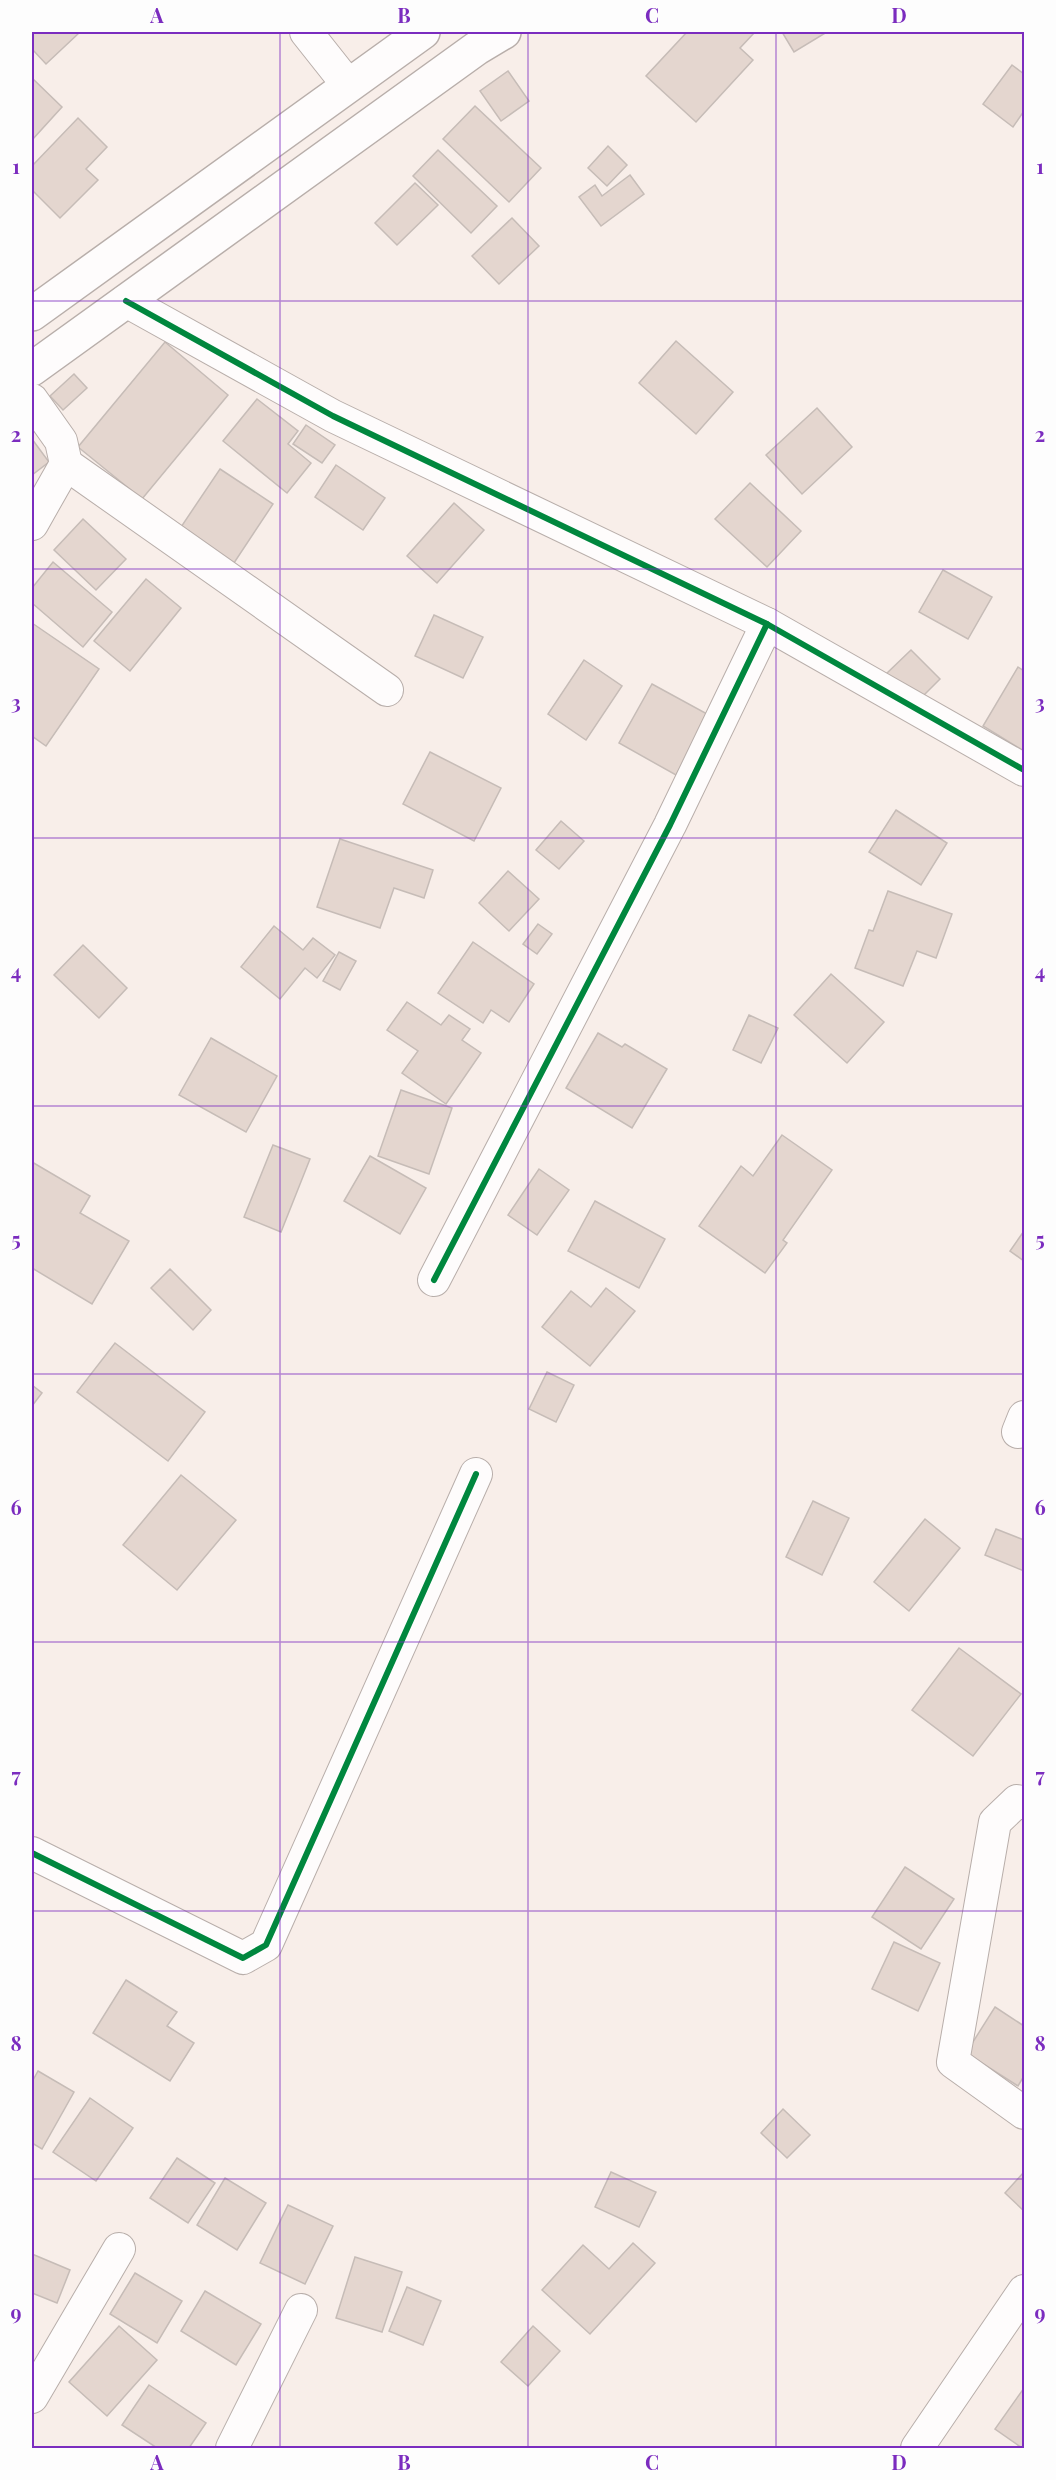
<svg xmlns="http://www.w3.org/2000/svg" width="1056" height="2480" font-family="'Playfair Display',serif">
<rect width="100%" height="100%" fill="#f8eee9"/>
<g fill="#e4d6cf" stroke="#c6bcb7" stroke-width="1.5">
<polygon points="32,32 80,32 46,64 32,49"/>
<polygon points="687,32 755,32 740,48 753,60 696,122 646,76"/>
<polygon points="782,32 827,32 794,52"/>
<polygon points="1012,65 1024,74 1024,111 1013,127 983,104"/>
<polygon points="508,71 529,101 501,121 480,91"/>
<polygon points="32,78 62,107 32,140"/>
<polygon points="475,106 541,168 509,202 443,139"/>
<polygon points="78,118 107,147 86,169 98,180 60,218 32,190 32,166"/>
<polygon points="608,146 627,165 607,186 588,168"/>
<polygon points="438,150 497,206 471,233 413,176"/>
<polygon points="630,175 644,194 601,226 579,197 595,185 602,196"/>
<polygon points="415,183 438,205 397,245 375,223"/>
<polygon points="512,218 539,246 499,284 472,256"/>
<polygon points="676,341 733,392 696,434 639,383"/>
<polygon points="165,342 228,395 142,499 78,447"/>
<polygon points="74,374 87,388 63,410 50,396"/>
<polygon points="257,399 298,431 288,444 311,463 287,493 223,441"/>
<polygon points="817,408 852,447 802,494 766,455"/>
<polygon points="306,425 335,445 322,463 293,444"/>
<polygon points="32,439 49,462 32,475"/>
<polygon points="336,465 385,498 363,530 315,497"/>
<polygon points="220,469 273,504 232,566 179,530"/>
<polygon points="750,483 801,531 767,567 715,519"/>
<polygon points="454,503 484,530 437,583 407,556"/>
<polygon points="83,519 126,559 96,590 54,550"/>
<polygon points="53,562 112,612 83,647 32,603 32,588"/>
<polygon points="943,570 992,597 968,639 919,612"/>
<polygon points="146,579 181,608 130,671 94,641"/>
<polygon points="434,615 483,637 463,678 415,656"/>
<polygon points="32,623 99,669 46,746 32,736"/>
<polygon points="911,650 940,679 915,704 886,674"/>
<polygon points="584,660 622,686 586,740 548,714"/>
<polygon points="1018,667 1024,671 1024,751 983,726"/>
<polygon points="652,684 709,715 676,775 619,743"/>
<polygon points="430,752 501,788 474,841 403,804"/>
<polygon points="896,810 947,843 921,885 869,852"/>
<polygon points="561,821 584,841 559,869 536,850"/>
<polygon points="340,839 433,870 424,898 394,888 380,928 317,907"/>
<polygon points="508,871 539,899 509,931 479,903"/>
<polygon points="888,891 952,914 936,958 917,951 903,986 855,968 869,930 873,931"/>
<polygon points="538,924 552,934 537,954 523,944"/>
<polygon points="274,926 303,950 313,938 335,955 317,978 305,968 280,999 241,967"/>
<polygon points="473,942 534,984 509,1022 491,1010 483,1023 438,993"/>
<polygon points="83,945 127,988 99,1018 54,975"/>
<polygon points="339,952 356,961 340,990 323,981"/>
<polygon points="831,974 884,1022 847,1063 794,1015"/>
<polygon points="407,1002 441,1025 449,1015 470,1029 462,1040 481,1053 446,1104 402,1073 418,1051 387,1030"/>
<polygon points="749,1015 778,1028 761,1063 733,1050"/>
<polygon points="598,1033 622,1047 625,1044 667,1069 632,1128 566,1088"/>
<polygon points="211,1038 277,1076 246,1132 179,1095"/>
<polygon points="401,1090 452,1108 429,1174 378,1156"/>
<polygon points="782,1135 832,1170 783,1240 787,1243 765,1273 699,1226 741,1166 753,1176"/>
<polygon points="273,1145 310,1159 281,1232 244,1217"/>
<polygon points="370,1156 426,1188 400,1234 344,1201"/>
<polygon points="32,1162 90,1196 80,1213 129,1241 92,1304 32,1268"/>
<polygon points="539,1169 569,1190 537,1235 508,1215"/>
<polygon points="595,1201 665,1239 639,1288 568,1251"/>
<polygon points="1024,1231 1024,1261 1010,1251"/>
<polygon points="170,1269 211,1310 193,1330 151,1288"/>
<polygon points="606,1288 635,1311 590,1366 542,1327 571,1291 591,1307"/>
<polygon points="115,1343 205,1412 168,1461 77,1392"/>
<polygon points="547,1372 574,1385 556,1422 529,1409"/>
<polygon points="32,1385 42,1393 32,1406"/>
<polygon points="181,1475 236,1520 177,1590 123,1545"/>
<polygon points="813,1501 849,1518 822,1575 786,1557"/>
<polygon points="925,1519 960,1548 909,1611 874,1582"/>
<polygon points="996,1529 1024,1540 1024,1571 985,1555"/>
<polygon points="959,1648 1021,1694 973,1756 912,1710"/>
<polygon points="905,1867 954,1899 921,1949 872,1917"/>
<polygon points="894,1942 940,1963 918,2011 872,1989"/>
<polygon points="126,1980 177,2012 167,2026 194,2043 170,2081 93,2033"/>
<polygon points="995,2007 1024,2026 1024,2076 1018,2086 966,2053"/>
<polygon points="38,2071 74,2092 42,2149 32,2143 32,2082"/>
<polygon points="90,2098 133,2128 96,2181 53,2152"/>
<polygon points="783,2109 810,2135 787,2158 761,2133"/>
<polygon points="177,2158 215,2183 188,2223 150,2198"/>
<polygon points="611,2172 656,2192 639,2227 595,2207"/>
<polygon points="1024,2172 1024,2211 1005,2193"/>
<polygon points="225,2178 266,2203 237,2250 197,2225"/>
<polygon points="288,2205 333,2226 305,2284 260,2263"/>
<polygon points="633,2243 655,2263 590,2334 542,2290 583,2245 609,2269"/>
<polygon points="32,2254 70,2270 57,2303 32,2293"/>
<polygon points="355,2257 402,2272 382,2332 336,2318"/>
<polygon points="135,2273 182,2301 157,2343 110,2314"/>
<polygon points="407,2287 441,2301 423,2345 389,2331"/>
<polygon points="205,2291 261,2324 236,2365 181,2331"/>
<polygon points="119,2326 157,2360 107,2416 69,2382"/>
<polygon points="533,2326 560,2351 528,2386 501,2362"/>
<polygon points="149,2385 206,2423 189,2448 157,2448 122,2425"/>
<polygon points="1024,2388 1024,2448 1022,2448 995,2429"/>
</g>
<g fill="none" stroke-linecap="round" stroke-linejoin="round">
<g stroke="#b8aeaa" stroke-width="34">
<g id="street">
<polyline points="306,32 348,85"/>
<polyline points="126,301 333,416 767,624 1024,770"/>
<polyline points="32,400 61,441 66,464 32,524"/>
<polyline points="66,464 387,690"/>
<polyline points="434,1280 670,825 767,624"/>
<polyline points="1018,1432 1024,1417"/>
<polyline points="1024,1803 1017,1801 995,1822 953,2062 1024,2113"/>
<polyline points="32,1853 243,1958 266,1945 476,1474"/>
<polyline points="32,2397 119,2249"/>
<polyline points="232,2448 301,2310"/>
<polyline points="917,2448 1024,2291"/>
</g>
</g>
<g stroke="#b8aeaa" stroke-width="36">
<g id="secondary">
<polyline points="32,314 423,32"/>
<polyline points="32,369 477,48 504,32"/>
</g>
</g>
<use href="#street" stroke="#fefcfc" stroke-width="32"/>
<use href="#secondary" stroke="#fefcfc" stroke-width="33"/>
<g stroke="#fdfdfd" stroke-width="10">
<g id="cycleway">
<polyline points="126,301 333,416 767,624 1024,770"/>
<polyline points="434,1280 670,825 767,624"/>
<polyline points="32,1853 243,1958 266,1945 476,1474"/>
</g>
</g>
<use href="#cycleway" stroke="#00873e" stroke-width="6"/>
</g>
<path fill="none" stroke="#7b2cbf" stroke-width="1.5" stroke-opacity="0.55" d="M280 32V2448M528 32V2448M776 32V2448M32 301H1024M32 569H1024M32 838H1024M32 1106H1024M32 1374H1024M32 1642H1024M32 1911H1024M32 2179H1024"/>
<rect width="1056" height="2480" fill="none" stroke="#fdfdfd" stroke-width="66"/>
<rect x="33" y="33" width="990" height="2414" fill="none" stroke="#7b2cbf" stroke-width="2"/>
<g font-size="20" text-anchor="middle" font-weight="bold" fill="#7b2cbf">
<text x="157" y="23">A</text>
<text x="404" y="23">B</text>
<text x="652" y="23">C</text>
<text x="899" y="23">D</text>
<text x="16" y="174">1</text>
<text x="1040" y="174">1</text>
<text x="16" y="442">2</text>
<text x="1040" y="442">2</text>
<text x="16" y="710">3</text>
<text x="1040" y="710">3</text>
<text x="16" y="979">4</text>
<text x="1040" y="979">4</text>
<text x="16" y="1247">5</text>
<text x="1040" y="1247">5</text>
<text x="16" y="1515">6</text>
<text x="1040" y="1515">6</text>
<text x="16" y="1783">7</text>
<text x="1040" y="1783">7</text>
<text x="16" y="2051">8</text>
<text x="1040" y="2051">8</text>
<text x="16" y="2320">9</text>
<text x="1040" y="2320">9</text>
<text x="157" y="2470">A</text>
<text x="404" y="2470">B</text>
<text x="652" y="2470">C</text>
<text x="899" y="2470">D</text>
</g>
</svg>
